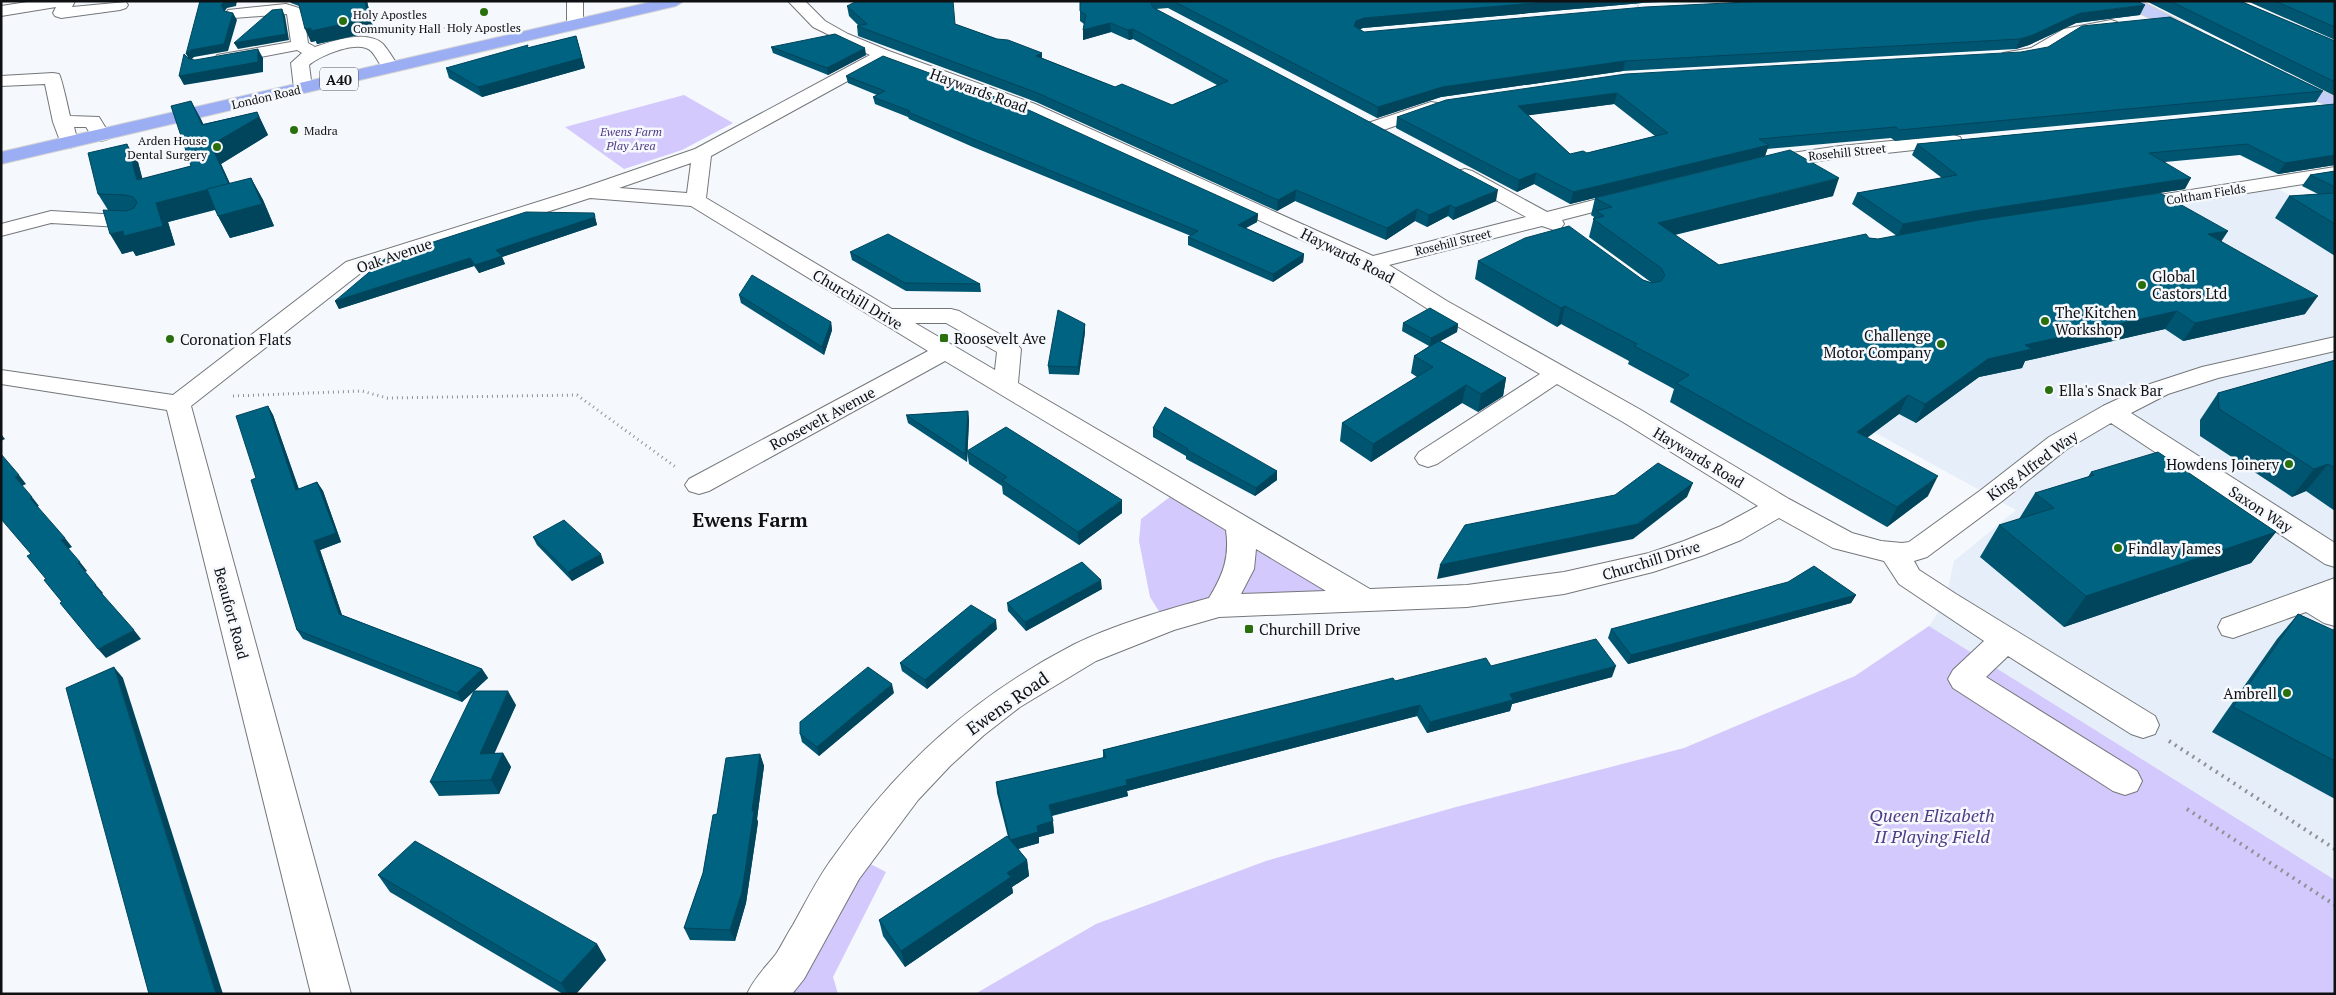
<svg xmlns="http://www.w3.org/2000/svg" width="2336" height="995" font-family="'PT Serif',serif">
<rect width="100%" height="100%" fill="#f5f8fc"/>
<polygon fill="#e6eff9" points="2270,184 2335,221 2335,880 1929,626 1945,602 1954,561 2016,510 1735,356 2089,212"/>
<g fill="#d4c9fc">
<polygon points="684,95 733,123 682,150 624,169 565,127"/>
<polygon points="1179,490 1365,600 1165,621 1150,597 1139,541 1141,519"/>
<polygon points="1929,626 2335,880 2335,994 975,994 1096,924 1266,861 1456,807 1684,748 1855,676"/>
<polygon points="855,856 886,872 833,977 838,994 767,994"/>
</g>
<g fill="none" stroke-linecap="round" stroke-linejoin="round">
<g stroke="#74777a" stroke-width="2">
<g id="minor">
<polygon points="34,1 75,1 72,7 126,2 128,5 126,8 120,10 61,18 55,16 53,13 56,7 1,16 1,6"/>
<polygon points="567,1 583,1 583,24 581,27 569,27 567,24"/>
<path d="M788 1H805L825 21 848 34 889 51 1035 104 1373 256 1526 217 1458 179 1455 175 1458 171 1465 169 1472 171 1547 212 1629 191 1636 193 1639 197 1636 201 1562 220 1564 224 1561 228 1554 230 1542 226 1389 265 1447 301 1641 410 1789 499 1852 533 1881 541 1902 543 1909 542 1981 490 2049 437 2103 406 2150 384 2202 367 2335 337V351L2218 378 2168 394 2131 413 2335 543V567L2325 564 2111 423 2067 449 2001 502 1927 557 1914 561 1919 570 1956 594 2155 716 2159 725 2155 734 2143 738 2131 734 2008 656 1986 677 2137 771 2142 781 2137 791 2125 795 2113 791 1953 688 1948 679 1953 670 1984 641 1899 584 1884 561 1833 548 1779 518 1741 540 1704 555 1653 572 1564 594 1467 607 1219 617 1174 630 1096 661 1020 707 984 735 950 766 918 800 859 879 804 979 792 994H747C754 978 765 968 776 954 782 945 787 934 793 925 806 902 818 877 834 856 899 764 973 697 1073 645 1113 625 1165 610 1209 598 1223 575 1230 557 1226 530L945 361 709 491 699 494 689 491 685 485 689 479 928 351 691 206 590 198 362 272 191 406 351 994H311L167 410 1 384V370L173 395 346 262 582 188 695 149 870 55 813 27ZM884 61 1023 112 1363 268 1431 311 1540 374 1419 452 1415 458 1419 464 1428 467 1437 464 1557 384 1623 422 1758 506 1721 526 1684 541 1649 553 1564 572 1467 585 1370 589 1018 383 1021 349 1017 344 959 311 951 309H892L706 198 711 156ZM691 163 687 193 619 188ZM915 323H946L997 352 995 370ZM1256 549 1326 591 1241 594 1254 569Z"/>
<path d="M286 4 299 8C306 19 306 30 308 43L315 47C332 41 367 29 383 44 389 51 394 60 399 67L396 71H384C380 65 376 56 371 51 358 39 320 56 309 65L312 88 309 92H297L294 88 291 63 302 53 297 50 223 64 217 63 215 59 217 55 291 42 287 14 234 18 228 16 226 13 228 10Z"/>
<path d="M2111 20 2117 22 2119 25 2117 28C2103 32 2088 31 2075 36 2051 45 2032 68 2003 61L2001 57 2003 53 2031 48 2064 29Z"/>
<path d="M53 73 59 74C62 79 68 108 70 116L99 117 110 135 108 139 101 141 94 139 86 127H74L78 142 76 146 69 148 62 146 53 122 45 84 1 86V76Z"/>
<polygon points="1431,102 1437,103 1440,107 1437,111 1375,133 1368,131 1366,127 1368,123"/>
<polygon points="1953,135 1960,137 1962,141 1960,145 1840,158 1765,169 1758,167 1755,163 1758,159 1765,157 1840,146"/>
<polygon points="2335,167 2335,179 2134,211 2127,209 2124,205 2127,201 2134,199"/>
<polygon points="51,211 137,216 144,218 147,222 144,226 137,228 51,223 1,236 1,224"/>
<polygon points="2335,578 2335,626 2324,623 2306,612 2233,638 2222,635 2218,627 2222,619"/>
</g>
</g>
<g stroke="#d4d4d4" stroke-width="2">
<g id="major">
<polygon points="2120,1 2141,1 2201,32 2203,35 2201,38 2189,38 2122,4"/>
<polygon points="2287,75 2335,97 2335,109 2281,84 2278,80 2281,76"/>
</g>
</g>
<g stroke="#d4d4d4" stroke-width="2">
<polygon id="highway" points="655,1 684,1 676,6 1,164 1,152"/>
</g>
<g stroke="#8f9295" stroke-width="2" stroke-dasharray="0.5 2.5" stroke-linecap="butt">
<polyline points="1634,1 1641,10"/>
<polyline points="426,29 429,21"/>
<polyline points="396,32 457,27"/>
</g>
<polyline stroke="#8f9295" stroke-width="3" stroke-dasharray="1 4" stroke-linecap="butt" points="233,396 362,391 387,398 577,395 677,468"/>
<g stroke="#8f9295" stroke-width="4" stroke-dasharray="2 5" stroke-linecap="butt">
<polyline points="2169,741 2335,849"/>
<polyline points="2187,809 2335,905"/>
</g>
<use href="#minor" fill="#fff" fill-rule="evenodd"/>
<use href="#major" fill="#c4cef8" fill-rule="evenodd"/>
<use href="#highway" fill="#9caef3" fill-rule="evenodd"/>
</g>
<g fill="#005570" fill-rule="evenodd">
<polygon points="290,1 367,1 373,27 357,30 358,35 317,44 316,41 311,42 299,6 291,3"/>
<polygon points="1080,1 1680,1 1642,3 1363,28 1360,29 1364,32 2140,15 2076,23 2029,45 2016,49 1623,71 1441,97 1377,118 1168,8 1156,9 1496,201 1453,220 1448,216 1427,227 1415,221 1386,240 1295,201 1277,211 1036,102 858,36 857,26 859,26 849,16 847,6 955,24 997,39 1042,53 1042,58 1115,87 1172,105 1217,85 1133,39 1129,40 1111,32 1083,40 1083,30 1084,24 1080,21"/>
<polygon points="2146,1 2240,1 2335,41 2335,96"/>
<polygon points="2247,1 2335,1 2335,40"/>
<polygon points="576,36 585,68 482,97 449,78 446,68"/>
<polygon points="771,47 866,55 828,75 773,53"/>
<path d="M1626 74 2323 91 2316 102 1895 141 1891 138 1767 149 1765 156 1570 204 1534 184 1517 192 1396 128 1397 117ZM1614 104 1655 136 1587 153 1570 154 1528 115Z"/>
<polygon points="846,76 1258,214 1257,222 1246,228 1304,254 1303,262 1273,282 1188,245 1188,237 1191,236 973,147 909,119 908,117 875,104 873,97 877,95 848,83"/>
<polygon points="191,101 203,124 257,112 268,135 221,164 230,184 251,178 263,200 274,226 230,238 215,210 168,222 175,245 136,256 133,251 122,254 108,210 98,194 138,162 142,179 191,166"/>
<polygon points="2335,104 2335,165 2278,174 2240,155 2165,162 2185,189 2119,199 2228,231 2221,241 2305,314 2183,341 2165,329 2025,361 2022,368 1979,377 1916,423 1899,414 1867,438 1928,496 1887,527 1670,402 1674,389 1628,364 1629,361 1561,324 1557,327 1475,279 1478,261 1643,280 1652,283 1589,237 1594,217 1591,215 1595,198 1833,196 1675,235 1719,265 1869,238 1878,239 1897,236 1852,204 1857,193 1942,178 1912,155 1917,144"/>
<polygon points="2335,171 2335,256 2275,218 2289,196 2318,194 2302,186 2310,175"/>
<polygon points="594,213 597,225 502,257 505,264 479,273 474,266 339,309 335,301"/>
<polygon points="850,252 980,284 981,292 906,291 852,260"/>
<polygon points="739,295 831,322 832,330 824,355 741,303"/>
<polygon points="1403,323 1458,324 1457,332 1440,341 1506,378 1503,396 1478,412 1462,403 1371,462 1340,441 1342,423 1417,377 1411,373 1414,356 1429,346 1402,331"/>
<polygon points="1085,324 1085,332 1079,375 1049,374 1048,366"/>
<polygon points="2335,360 2335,511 2306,491 2292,497 2200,436 2200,420 2218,393"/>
<polygon points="268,406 273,415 299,489 317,482 323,491 341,542 320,550 342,615 482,669 488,678 462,702 303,639 297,630 256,478"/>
<polygon points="968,411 969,420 967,462 908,423 906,415"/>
<polygon points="1153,428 1277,471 1277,480 1255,496 1186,459 1186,456 1153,437"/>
<polygon points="967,451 1122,513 1079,545 1003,494 1002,486 969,464"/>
<polygon points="2091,472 2276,532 2251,563 2064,627 1980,557 1999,525 2019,519 2035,493 2088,477"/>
<polygon points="533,537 604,563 572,581 537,545"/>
<polygon points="1102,589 1026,631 1008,611 1007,603"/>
<polygon points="1856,595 1851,603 1628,664 1608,638 1611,629"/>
<polygon points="2298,614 2333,630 2335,629 2335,799 2212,732 2277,639"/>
<polygon points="997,629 927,689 902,671 900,663"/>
<polygon points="1491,666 1612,677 1512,704 1510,711 1427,733 1417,716 1127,791 1128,796 1052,816 1054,833 1039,837 1039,843 1018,849 1027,860 1029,876 1012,887 1013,893 905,967 883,936 879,920 1008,837 997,793 996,782 1103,758 1103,750 1395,681"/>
<polygon points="894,693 819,756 802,742 800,734"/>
<polygon points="516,705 494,753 503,753 511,767 499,794 439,796 430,782"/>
<polygon points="760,754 764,766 757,819 758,822 746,903 735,941 690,940 684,928 703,873 717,814"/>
<polygon points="378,875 597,944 606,960 576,994 563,994 390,892"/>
</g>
<g fill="#00455b">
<polygon points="226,1 237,1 236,6 227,8 224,12 221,5 224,2"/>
<polygon points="365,1 367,1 373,27 357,30 358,35 317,44 316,41 311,42 305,29 351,17"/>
<polygon points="1558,1 1642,1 1642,3 1363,28 1355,31 1354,26 1356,21 1364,18"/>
<polygon points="2145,5 2140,15 2076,23 2029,45 2016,49 2020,39 2080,13"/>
<polygon points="282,9 285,16 289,40 238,49 234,43"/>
<polygon points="233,13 237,20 228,51 194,57 190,61 186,54"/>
<polygon points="1110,23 1111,32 1083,40 1083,30"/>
<polygon points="1133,29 1133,39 1129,40 1128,30"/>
<polygon points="576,36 585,68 482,97 478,87"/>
<polygon points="865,48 866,55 828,75 827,68"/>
<polygon points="258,49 263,58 263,72 184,85 179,76"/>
<polygon points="1042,53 1042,63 1036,56"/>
<polygon points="1625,61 1623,71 1441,97 1377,118 1378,107 1442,87"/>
<polygon points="1617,93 1614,104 1516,117 1518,106"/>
<polygon points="191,101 201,119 212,143 202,125"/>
<polygon points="257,112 268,135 221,164 239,203 168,222 175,245 136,256 133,251 122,254 110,234 123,231 156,203 211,145"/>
<polygon points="127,144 138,162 148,199 137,180"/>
<polygon points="1769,145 1765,156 1570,204 1573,192"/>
<polygon points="2335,155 2335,165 2278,174 2285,163"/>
<polygon points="1536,173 1534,184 1517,192 1519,180"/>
<polygon points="251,178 263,200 274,226 230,238 218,216"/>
<polygon points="1839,178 1833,196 1652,240 1658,223"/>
<polygon points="2191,178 2185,189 1970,222 1898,236 1903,224 1975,211"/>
<polygon points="1296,190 1295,201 1277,211 1278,200"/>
<polygon points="1498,190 1496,201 1453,220 1455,208"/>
<polygon points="1450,205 1448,216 1427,227 1429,215"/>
<polygon points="1417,209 1415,221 1386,240 1387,228"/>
<polygon points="594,213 597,225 502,257 505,264 479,273 475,265 496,250"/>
<polygon points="1258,214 1257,222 1238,232 1238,225"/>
<polygon points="2228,231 2217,248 2208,234"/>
<polygon points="1304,254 1303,262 1273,282 1273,274"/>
<polygon points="470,258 474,266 339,309 335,301"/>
<polygon points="2318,296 2305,314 2183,341 2195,323"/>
<polygon points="1565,306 1561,324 1557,327 1561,308"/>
<polygon points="2177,311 2165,329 2025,361 2022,368 1979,377 1916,423 1925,404 1988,359 2025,345"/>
<polygon points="831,322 832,330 824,355 822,347"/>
<polygon points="1085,324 1085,332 1079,375 1078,367"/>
<polygon points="1458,324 1457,332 1430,347 1431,338"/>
<polygon points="1506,378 1503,396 1478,412 1481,394"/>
<polygon points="1466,385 1462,403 1371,462 1373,444"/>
<polygon points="1908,395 1899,414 1848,451 1857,432"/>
<polygon points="268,406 273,415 302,499 296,490"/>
<polygon points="968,411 969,420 967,462 965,454"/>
<polygon points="1,434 5,439 1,441"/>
<polygon points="2328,464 2306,491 2292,497 2314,469"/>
<polygon points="1277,471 1277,480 1255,496 1256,488"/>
<polygon points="19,475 26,484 22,486 15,477"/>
<polygon points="1938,476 1928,496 1887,527 1897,507"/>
<polygon points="317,482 323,491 341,542 320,550 345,624 339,614 314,541"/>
<polygon points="1693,483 1687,497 1633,539 1437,579 1440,565"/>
<polygon points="32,497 39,506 36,507 30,498"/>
<polygon points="1122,500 1122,513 1079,545 1078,532"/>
<polygon points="2276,532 2251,563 2064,627 2086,596"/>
<polygon points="65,538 72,547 68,549 61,540"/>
<polygon points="601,554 604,563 572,581 568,572"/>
<polygon points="80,562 87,571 85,572 78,563"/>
<polygon points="1101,580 1102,589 1026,631 1025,622"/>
<polygon points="96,585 103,593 102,594 95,586"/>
<polygon points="1856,595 1851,603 1628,664 1631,655"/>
<polygon points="996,620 997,629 927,689 925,680"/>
<polygon points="134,630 141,639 106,658 98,649"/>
<polygon points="1616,666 1612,677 1512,704 1510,711 1427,733 1430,722 1510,694"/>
<polygon points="114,667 123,678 223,994 216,994"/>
<polygon points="482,669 488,678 462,702 457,693"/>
<polygon points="892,684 894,693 819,756 817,747"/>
<polygon points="508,691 516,705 488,768 480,754"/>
<polygon points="1420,705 1417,716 1127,791 1128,796 1050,816 1049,805 1126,780"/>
<polygon points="503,753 511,767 499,794 491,780"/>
<polygon points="760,754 764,766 757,819 758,822 746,903 735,941 730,930 752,811"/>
<polygon points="1053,821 1054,833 1039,837 1039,843 1011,851 1010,840 1037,826"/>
<polygon points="1027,860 1029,876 1012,887 1013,893 905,967 901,951 1007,873"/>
<polygon points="597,944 606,960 576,994 568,994 561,983"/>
</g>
<g fill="#006382" stroke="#00455b" fill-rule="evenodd">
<polygon points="200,1 226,1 224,2 221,5 224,11 233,13 224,44 190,50 186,54"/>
<polygon points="298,1 365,1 367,14 351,17 352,22 311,31 311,28 305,29"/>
<polygon points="857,1 953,1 955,24 997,39 1008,40 1042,53 1036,56 1115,87 1122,84 1172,105 1228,81 1133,29 1128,30 1110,23 1083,30 1086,15 1080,11 1080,1 1153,1 1151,4 1154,8 1498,190 1455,208 1450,205 1429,215 1417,209 1387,228 1296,190 1278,200 1035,92 857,26 867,24 847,6"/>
<polygon points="1173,1 1558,1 1364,18 1356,21 1354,26 1364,32 1645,7 1768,1 2137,1 2145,5 2080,13 2033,35 2020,39 1625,61 1442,87 1378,107"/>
<polygon points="2170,1 2240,1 2335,41 2335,82"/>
<polygon points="2275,1 2335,1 2335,27"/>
<polygon points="282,9 286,34 234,43 272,10"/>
<path d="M2170 17 2323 91 1899 130 1896 127 1759 139 1769 145 1573 192 1536 173 1519 180 1397 117 1446 100 1626 74 2021 52 2048 47 2082 26ZM1617 93 1668 133 1587 153 1583 151 1570 154 1518 106Z"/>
<polygon points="835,34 865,48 827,68 771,47"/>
<polygon points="576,36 582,58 478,87 446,68 528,45 527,48"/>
<polygon points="258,49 258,62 179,76 184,54 189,59 195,60"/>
<polygon points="883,56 1022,107 1258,214 1238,225 1304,254 1273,274 1188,237 1198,231 973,139 908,112 910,111 873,97 885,91 846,76"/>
<polygon points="191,101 202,125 257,112 259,117 211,145 229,184 156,203 163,226 124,236 123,231 110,234 103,210 126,211 134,208 137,202 133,197 126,195 98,194 88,153 127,144 137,180 191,166 171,106"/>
<polygon points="2335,104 2335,155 2285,163 2247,144 2149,153 2191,178 1975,211 1903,224 1857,193 1957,175 1917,144"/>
<polygon points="1790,150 1839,178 1658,223 1719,265 1866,234 1869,238 1878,239 1979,220 2160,193 2228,231 2208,234 2318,296 2195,323 2177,311 2025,345 2032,349 1988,359 1925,404 1908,395 1857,432 1938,476 1897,507 1676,383 1689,375 1634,346 1637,344 1565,306 1561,308 1478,261 1525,238 1569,226 1643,280 1652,283 1661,281 1665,275 1661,268 1593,219 1604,216 1596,211 1612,207 1595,198"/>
<polygon points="2335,171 2335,187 2310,175"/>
<polygon points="251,178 262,204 218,216 207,189"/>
<polygon points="2335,193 2335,224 2289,196"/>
<polygon points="526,212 594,213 595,217 496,250 502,256 475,265 470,258 335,301 387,257"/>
<polygon points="888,234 980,284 905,283 850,252"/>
<polygon points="752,275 831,322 822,347 739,295"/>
<polygon points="1430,308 1458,324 1431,338 1403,323"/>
<polygon points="1058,310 1085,324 1078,367 1048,366"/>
<polygon points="1439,341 1506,378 1481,394 1466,385 1373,444 1342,423 1433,367 1414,356"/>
<polygon points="2335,360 2335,468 2328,464 2314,469 2219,409 2218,393"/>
<polygon points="268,406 296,490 317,482 336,533 314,541 339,614 482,669 457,693 297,630 251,480 256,478 236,416"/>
<polygon points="1165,407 1277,471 1256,488 1187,450 1188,449 1153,428"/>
<polygon points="968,411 965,454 906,415"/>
<polygon points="1006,427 1122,500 1078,532 1002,480 1007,477 967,451"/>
<polygon points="2158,452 2276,532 2086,596 1999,525 2054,508 2035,493 2094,475 2091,472"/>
<polygon points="1,454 19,475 15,477 32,497 30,498 65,538 61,540 80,562 78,563 96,585 95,586 134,630 98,649 60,603 62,602 44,580 46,579 27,556 31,554 1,519"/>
<polygon points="1658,463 1693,483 1638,524 1440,565 1465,525 1615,495"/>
<polygon points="564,520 601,554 568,572 533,537"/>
<polygon points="1082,562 1101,580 1025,622 1007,603"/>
<polygon points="1814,566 1856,595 1631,655 1611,629 1788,582"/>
<polygon points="971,605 996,620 925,680 900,663"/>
<polygon points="2298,614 2333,630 2335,629 2335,761 2233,707"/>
<polygon points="1596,639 1616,666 1510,694 1513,700 1430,722 1420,705 1126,780 1127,785 1049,805 1053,821 1037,826 1038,832 1010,840 996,782 1106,757 1103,750 1393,678 1395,681 1486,658 1491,666"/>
<polygon points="114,667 216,994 149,994 66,688"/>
<polygon points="868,667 892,684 817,747 800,734 800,722"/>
<polygon points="474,691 508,691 480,754 503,753 491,780 430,782"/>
<polygon points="760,754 752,811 754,811 742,892 730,930 684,928 703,873 713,815 717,814 726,758"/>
<polygon points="1007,836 1027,860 1007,873 1011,877 901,951 879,920"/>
<polygon points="415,841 597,944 561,983 378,875"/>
</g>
<g fill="#296f0c" stroke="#f5f8fc" stroke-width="2">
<circle cx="484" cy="12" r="5"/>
<circle cx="343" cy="21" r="5"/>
<circle cx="294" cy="130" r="5"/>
<circle cx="217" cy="147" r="5"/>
<circle cx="2142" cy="285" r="5"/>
<circle cx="2045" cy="321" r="5"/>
<rect x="939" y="333" width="10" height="10" rx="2.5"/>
<circle cx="170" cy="339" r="5"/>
<circle cx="1941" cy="344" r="5"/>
<circle cx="2049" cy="390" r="5"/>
<circle cx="2289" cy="464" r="5"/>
<circle cx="2118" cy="548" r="5"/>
<rect x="1244" y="624" width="10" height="10" rx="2.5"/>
<circle cx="2287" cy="693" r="5"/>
</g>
<g text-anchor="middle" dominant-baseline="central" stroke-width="5" stroke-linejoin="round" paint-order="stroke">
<g font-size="12" fill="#0f1012" stroke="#f5f8fc" text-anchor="start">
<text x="353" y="14">Holy Apostles<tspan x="353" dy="14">Community Hall</tspan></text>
<text x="484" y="27" text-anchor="middle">Holy Apostles</text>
<text x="304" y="130">Madra</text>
<text x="207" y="140" text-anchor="end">Arden House<tspan x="207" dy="14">Dental Surgery</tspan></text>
</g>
<g font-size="12" fill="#0f1012" stroke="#f5f8fc">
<text transform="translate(266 97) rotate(-13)">London Road</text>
<text transform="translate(1847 152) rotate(-6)">Rosehill Street</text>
<text transform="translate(2206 194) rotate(-9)">Coltham Fields</text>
<text transform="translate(1453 242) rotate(-14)">Rosehill Street</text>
</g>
<g font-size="12" font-style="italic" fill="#513a86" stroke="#f5f8fc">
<text x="631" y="131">Ewens Farm<tspan x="631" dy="14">Play Area</tspan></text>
</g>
<rect fill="#f5f8fc" stroke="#545658" stroke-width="1" x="320" y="67.5" width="38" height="23" rx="4"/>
<g font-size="14" font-weight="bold" fill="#0f1012">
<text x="339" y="79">A40</text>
</g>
<g font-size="15" fill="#0f1012" stroke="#f5f8fc">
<text transform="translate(979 90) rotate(20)">Haywards Road</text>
<text transform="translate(394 255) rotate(-19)">Oak Avenue</text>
<text transform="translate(1348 255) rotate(27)">Haywards Road</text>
<text transform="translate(858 299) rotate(31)">Churchill Drive</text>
<text transform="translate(822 418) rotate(-28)">Roosevelt Avenue</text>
<text transform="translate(1699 457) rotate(31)">Haywards Road</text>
<text transform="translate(2032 465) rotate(-36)">King Alfred Way</text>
<text transform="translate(2261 509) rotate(33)">Saxon Way</text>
<text transform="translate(1651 560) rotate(-17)">Churchill Drive</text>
<text transform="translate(232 613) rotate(75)">Beaufort Road</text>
</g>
<g font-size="15" fill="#0f1012" stroke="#f5f8fc" text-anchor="start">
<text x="2152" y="276">Global<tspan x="2152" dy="17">Castors Ltd</tspan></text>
<text x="2055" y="312">The Kitchen<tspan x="2055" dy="17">Workshop</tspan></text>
<text x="1931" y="335" text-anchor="end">Challenge<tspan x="1931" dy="17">Motor Company</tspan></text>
<text x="954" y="338">Roosevelt Ave</text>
<text x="180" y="339">Coronation Flats</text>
<text x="2059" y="390">Ella's Snack Bar</text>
<text x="2279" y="464" text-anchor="end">Howdens Joinery</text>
<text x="2128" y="548">Findlay James</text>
<text x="1259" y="629">Churchill Drive</text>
<text x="2277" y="693" text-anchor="end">Ambrell</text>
</g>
<g font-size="18" fill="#0f1012" stroke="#f5f8fc">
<text transform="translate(1007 703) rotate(-35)">Ewens Road</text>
</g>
<g font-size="18" font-style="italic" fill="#513a86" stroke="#f5f8fc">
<text x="1932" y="815">Queen Elizabeth<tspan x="1932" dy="21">II Playing Field</tspan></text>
</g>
<g font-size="20" font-weight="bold" fill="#0f1012" stroke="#f5f8fc">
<text x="750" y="519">Ewens Farm</text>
</g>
</g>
<rect width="2336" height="995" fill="none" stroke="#0f1012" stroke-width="5"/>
</svg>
